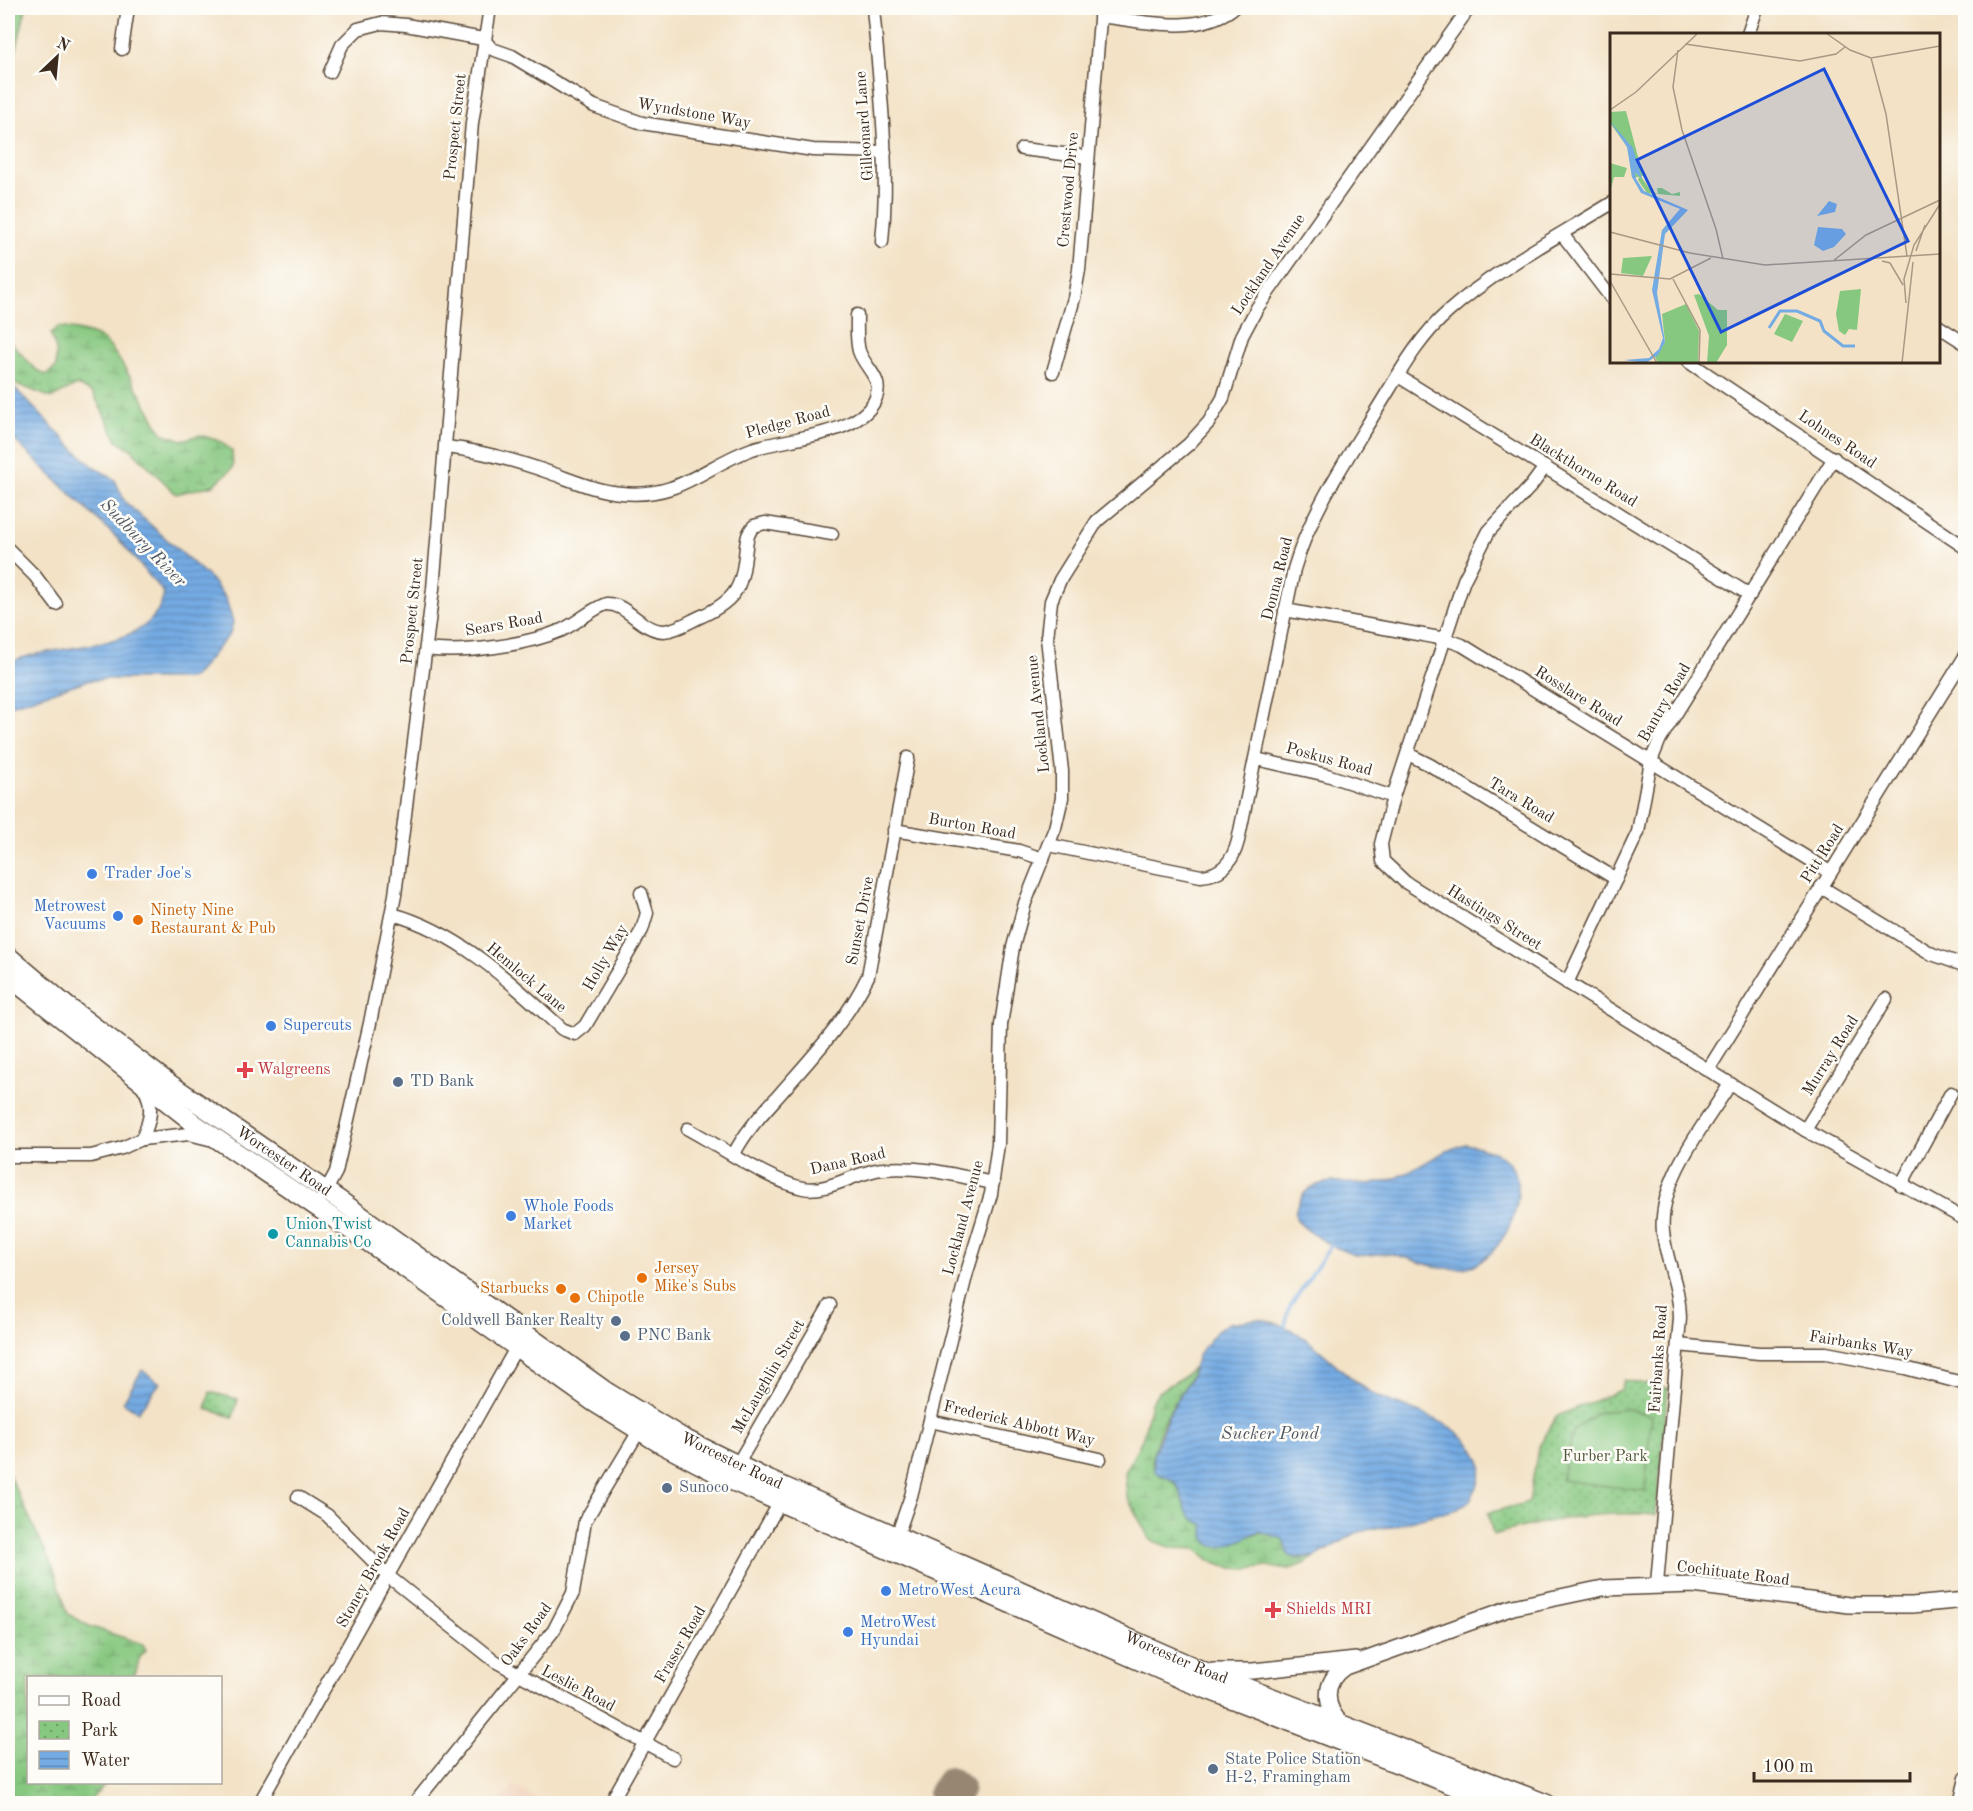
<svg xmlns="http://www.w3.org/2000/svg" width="1973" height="1811" font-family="'Old Standard TT',serif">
<defs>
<pattern id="wetland-marsh" width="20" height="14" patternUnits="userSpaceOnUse" patternTransform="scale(1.5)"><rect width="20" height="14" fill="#87c880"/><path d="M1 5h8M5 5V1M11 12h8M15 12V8" fill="none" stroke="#70a368"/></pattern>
<pattern id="park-dots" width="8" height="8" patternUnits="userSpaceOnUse" patternTransform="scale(1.5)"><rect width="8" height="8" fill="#87c880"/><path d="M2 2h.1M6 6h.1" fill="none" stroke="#70a368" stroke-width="1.8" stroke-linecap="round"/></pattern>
<pattern id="water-rules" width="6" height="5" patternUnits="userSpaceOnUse" patternTransform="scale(1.5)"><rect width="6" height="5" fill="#75abe3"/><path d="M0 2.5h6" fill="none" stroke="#618bb7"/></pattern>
</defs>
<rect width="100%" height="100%" fill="#fdfcf7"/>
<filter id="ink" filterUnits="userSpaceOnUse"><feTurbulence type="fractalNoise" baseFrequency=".0167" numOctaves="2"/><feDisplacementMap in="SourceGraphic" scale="12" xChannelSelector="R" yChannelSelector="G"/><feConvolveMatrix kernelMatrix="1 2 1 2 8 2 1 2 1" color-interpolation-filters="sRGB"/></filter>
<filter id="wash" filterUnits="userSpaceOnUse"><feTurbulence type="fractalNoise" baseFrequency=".008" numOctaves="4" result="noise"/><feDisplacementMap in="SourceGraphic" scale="24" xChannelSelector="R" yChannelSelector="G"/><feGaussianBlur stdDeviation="1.35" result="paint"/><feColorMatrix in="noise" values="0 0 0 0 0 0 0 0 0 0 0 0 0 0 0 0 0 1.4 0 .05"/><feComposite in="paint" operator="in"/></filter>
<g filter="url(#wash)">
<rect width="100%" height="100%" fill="#f3e2c6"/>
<polygon fill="#f2d4be" points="513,1785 546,1803 499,1803"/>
<g fill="url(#wetland-marsh)" stroke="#61794f" stroke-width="1.5">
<path d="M58 327C72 329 90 331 102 339 117 349 151 414 162 433L182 440 200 435 220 441 232 451 233 468 214 485 176 494 132 450 117 440 93 393 77 385 52 398 8 381V339L35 369 46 375 56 367V350L51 334Z"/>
<path d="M1193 1367C1190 1380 1185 1386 1178 1397 1166 1415 1153 1443 1152 1465L1161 1476C1181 1478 1181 1501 1190 1515 1194 1521 1201 1522 1205 1526L1204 1537C1229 1565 1251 1515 1283 1539L1288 1555 1301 1559 1315 1557 1306 1563 1287 1570 1267 1566 1249 1569 1232 1568 1211 1561 1196 1549 1172 1548 1150 1540 1127 1497 1125 1473 1143 1437 1151 1403 1158 1392 1183 1377Z"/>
<polygon points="8,1473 54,1569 68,1614 89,1626 143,1644 146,1650 140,1657 134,1677 28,1678 28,1782 106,1783 88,1803 8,1803"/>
</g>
<g fill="url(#park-dots)" stroke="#61794f" stroke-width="1.5">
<polygon points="8,8 26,8 8,85"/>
<path d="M1624 1380 1668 1388 1656 1515C1599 1510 1547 1520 1493 1535L1488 1513 1529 1502 1538 1448 1557 1416 1621 1390Z"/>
<polygon points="210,1392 238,1399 233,1417 206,1409"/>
</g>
<polygon fill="#87c880" stroke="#61794f" stroke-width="1.5" points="1629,1409 1651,1416 1645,1491 1561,1480 1574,1430 1599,1412"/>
<g fill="url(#water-rules)" stroke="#586a80" stroke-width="1.5">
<path d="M8 381 73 448 93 466 115 480 125 502 211 579 226 599 233 622 230 634 221 644 197 674 189 679H106L86 681 8 706V664C50 640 154 657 164 593L118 539 8 434Z"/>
<path d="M1466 1144C1481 1147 1497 1151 1508 1162 1535 1191 1503 1258 1468 1267 1440 1273 1418 1260 1392 1254 1379 1251 1365 1259 1352 1254 1338 1250 1306 1232 1298 1221 1293 1215 1296 1206 1300 1200 1303 1193 1310 1187 1317 1185 1339 1177 1362 1188 1384 1182 1415 1174 1436 1151 1466 1144Z"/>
<path d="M1258 1319C1308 1325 1332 1369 1372 1393 1401 1409 1437 1414 1462 1436 1472 1444 1478 1454 1482 1466L1477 1487 1470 1500 1458 1509 1420 1518 1393 1527 1375 1528 1356 1533 1315 1557 1293 1558 1288 1555 1283 1539 1259 1531C1248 1536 1213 1559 1205 1538 1203 1533 1206 1529 1203 1524 1177 1514 1189 1499 1175 1483 1170 1476 1162 1477 1155 1472L1153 1455 1169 1414 1190 1379 1199 1353 1217 1331 1229 1323Z"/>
<polygon points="142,1370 160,1383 138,1412 123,1402"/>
</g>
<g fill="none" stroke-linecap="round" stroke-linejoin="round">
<g stroke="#75abe3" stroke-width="3">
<polyline points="1285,1326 1290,1306 1332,1244"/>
<polyline points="88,1803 88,1804"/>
</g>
<polygon stroke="#978672" stroke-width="28" points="950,1781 960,1788 953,1799 942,1792"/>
</g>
</g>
<g filter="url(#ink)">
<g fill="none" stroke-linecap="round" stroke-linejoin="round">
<g stroke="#574637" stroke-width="15">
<g id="minor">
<path d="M873 8C880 86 890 163 882 242"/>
<path d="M1100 16C1142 21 1196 36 1233 8"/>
<polyline points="1748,34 1757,8"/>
<polyline points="122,49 128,8"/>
<polyline points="330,72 342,45 358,29 381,23 406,25 483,39 492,49 512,56 594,106 642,123 813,150 885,152"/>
<polyline points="1022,149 1088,157"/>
<polyline points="1562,234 1612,299"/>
<polyline points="1938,326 1966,344"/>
<polyline points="1689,362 1966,548"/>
<polyline points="1053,372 1074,298 1079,270 1101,8"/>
<polyline points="1398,376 1750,595"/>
<path d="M446 447C482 451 517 461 551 473 574 481 596 491 621 493 680 499 702 467 752 449 786 438 858 436 875 400 885 379 865 369 859 351 856 340 857 327 857 315"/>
<polyline points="1545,467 1531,486 1489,531 1464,580 1393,797 1381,844 1383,861 1405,882 1805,1130 1966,1220"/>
<polyline points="8,549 35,576 56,604"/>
<polyline points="1285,610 1445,639 1462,645 1830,872"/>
<path d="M426 649C464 654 527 645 562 630 577 623 590 610 606 604 627 603 641 631 664 631 678 630 690 621 702 616 739 599 742 585 746 547 747 538 748 532 754 526L765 523 832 534"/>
<polyline points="1408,754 1430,765 1616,879"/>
<polyline points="1256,759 1327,775 1393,797"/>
<polyline points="894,830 1019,851 1043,859"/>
<path d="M1049 845 1201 876C1222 875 1233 861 1238 841L1294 569C1311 511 1345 462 1376 411 1398 376 1417 339 1448 312 1496 269 1557 237 1612 203"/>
<polyline points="1821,887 1932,954 1966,966"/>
<path d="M392 914C459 932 513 984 562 1029L575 1034 585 1026 642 930 647 913 641 893"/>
<polyline points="1567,983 1638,832 1651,761 1660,739 1834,458"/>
<polyline points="1708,1070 1966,655"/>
<path d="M688 1129C720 1146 769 1181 803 1188 829 1193 857 1171 883 1169 920 1165 958 1176 993 1183"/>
<polyline points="1805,1130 1886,999"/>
<path d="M142 1139C150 1121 155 1105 143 1087"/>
<path d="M734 1154C745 1132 762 1114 779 1095 812 1057 846 1022 868 976L908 758"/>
<polyline points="8,1156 91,1156 122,1148 142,1139 189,1134 209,1139"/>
<polyline points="1901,1185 1951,1093"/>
<polyline points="323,1196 336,1172 370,1023 395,895 433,589 472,123 490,8"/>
<polyline points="1678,1345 1759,1353 1826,1353 1905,1368 1966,1384"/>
<polyline points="930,1421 1100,1459"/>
<polyline points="737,1465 830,1305"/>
<polyline points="298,1497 327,1515 388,1576 495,1661 673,1758"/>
<polyline points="897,1536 911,1496 967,1272 991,1194 998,1144 1001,1025 1013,947 1025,903 1055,828 1062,798 1062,771 1047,638 1051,601 1060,580 1097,521 1189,444 1209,422 1223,398 1242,336 1257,308 1469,8"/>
<path d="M1657 1584 1680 1318C1680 1287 1666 1262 1663 1232 1658 1180 1704 1126 1730 1084"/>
<polyline points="259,1804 516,1348"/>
<polyline points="414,1804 554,1630 573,1593 585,1521 639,1431"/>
<polyline points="610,1804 780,1502"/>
<polyline points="1960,1804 1966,1778"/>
</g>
</g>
<g stroke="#574637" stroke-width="18">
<g id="major">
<polyline points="1213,1671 1253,1671 1356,1660"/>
<path d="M1343 1725C1324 1708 1322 1682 1345 1667L1513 1607 1603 1588 1693 1585 1849 1605H1912L1966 1600"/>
</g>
</g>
<g stroke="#574637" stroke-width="21">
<g id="highway">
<path id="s1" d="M8 956 68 1007 170 1084 342 1202 607 1392 683 1438 769 1480 1201 1670 1547 1804"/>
<polyline points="8,976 195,1124 374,1246 592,1401 661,1444 732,1481 1183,1680 1501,1804"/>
</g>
</g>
<use href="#minor" stroke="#fff" stroke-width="12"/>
<use href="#major" stroke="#fff" stroke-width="15"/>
<use href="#highway" stroke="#fff" stroke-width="18"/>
</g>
</g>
<g fill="#3f7fe0" stroke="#fdfcf7" stroke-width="2">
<circle cx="92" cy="874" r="6"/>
<circle cx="118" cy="916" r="6"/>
<circle cx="271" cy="1026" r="6"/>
<circle cx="511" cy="1216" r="6"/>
<circle cx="886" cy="1591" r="6"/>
<circle cx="848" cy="1632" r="6"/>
</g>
<g fill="#e8710a" stroke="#fdfcf7" stroke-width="2">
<circle cx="138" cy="920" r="6"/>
<circle cx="642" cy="1278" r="6"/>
<circle cx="561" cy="1289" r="6"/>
<circle cx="575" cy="1298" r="6"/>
</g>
<g fill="#e0444e" stroke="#fdfcf7" stroke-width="2">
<path d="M242 1061h6v6h6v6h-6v6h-6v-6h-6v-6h6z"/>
<path d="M1270 1601h6v6h6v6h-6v6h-6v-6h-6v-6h6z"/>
</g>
<g fill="#5c6f8a" stroke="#fdfcf7" stroke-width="2">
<circle cx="398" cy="1082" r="6"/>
<circle cx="616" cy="1321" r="6"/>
<circle cx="625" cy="1336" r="6"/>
<circle cx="667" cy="1488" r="6"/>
<circle cx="1213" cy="1769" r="6"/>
</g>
<circle fill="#0f9aa8" stroke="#fdfcf7" stroke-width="2" cx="273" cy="1234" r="6"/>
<g text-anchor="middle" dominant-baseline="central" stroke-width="5" stroke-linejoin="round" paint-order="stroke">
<g font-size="16" fill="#3b2a1e" stroke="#fdfcf7">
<text transform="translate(694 114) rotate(10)">Wyndstone Way</text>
<text transform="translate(865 126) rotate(-94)">Gilleonard Lane</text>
<text transform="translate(456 127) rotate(-84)">Prospect Street</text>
<text transform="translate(1069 190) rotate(-85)">Crestwood Drive</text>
<text transform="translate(1269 265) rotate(-56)">Lockland Avenue</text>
<text transform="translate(788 423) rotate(-15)">Pledge Road</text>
<text transform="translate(1837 440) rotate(34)">Lohnes Road</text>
<text transform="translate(1583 471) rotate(32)">Blackthorne Road</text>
<text transform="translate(1278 579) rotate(-76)">Donna Road</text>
<text transform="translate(413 611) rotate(-84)">Prospect Street</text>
<text transform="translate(504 625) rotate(-10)">Sears Road</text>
<text transform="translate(1578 697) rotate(32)">Rosslare Road</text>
<text transform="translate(1665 703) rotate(-60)">Bantry Road</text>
<text transform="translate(1039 714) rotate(-96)">Lockland Avenue</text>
<text transform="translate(1329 760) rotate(15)">Poskus Road</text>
<text transform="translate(1521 801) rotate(31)">Tara Road</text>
<text transform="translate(972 827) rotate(10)">Burton Road</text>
<text transform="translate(1823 854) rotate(-58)">Pitt Road</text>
<text transform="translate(1494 918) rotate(32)">Hastings Street</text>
<text transform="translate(861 921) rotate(-79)">Sunset Drive</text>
<text transform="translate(606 958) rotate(-60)">Holly Way</text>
<text transform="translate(526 978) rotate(40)">Hemlock Lane</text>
<text transform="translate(1831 1056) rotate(-58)">Murray Road</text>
<text stroke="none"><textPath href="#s1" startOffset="344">Worcester Road</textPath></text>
<text transform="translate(848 1162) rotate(-13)">Dana Road</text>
<text transform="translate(964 1218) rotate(-75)">Lockland Avenue</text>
<text transform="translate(1861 1345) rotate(9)">Fairbanks Way</text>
<text transform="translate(1659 1359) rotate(-86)">Fairbanks Road</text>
<text transform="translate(769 1377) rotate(-60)">McLaughlin Street</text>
<text transform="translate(1019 1424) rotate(13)">Frederick Abbott Way</text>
<text stroke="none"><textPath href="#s1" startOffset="884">Worcester Road</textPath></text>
<text transform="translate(374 1568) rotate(-61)">Stoney Brook Road</text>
<text transform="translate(1733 1574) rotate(7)">Cochituate Road</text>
<text transform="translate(527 1635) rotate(-54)">Oaks Road</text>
<text transform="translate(681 1645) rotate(-60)">Fraser Road</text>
<text stroke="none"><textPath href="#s1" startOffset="1370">Worcester Road</textPath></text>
<text transform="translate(578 1689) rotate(28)">Leslie Road</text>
</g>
<g font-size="16" fill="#366cbe" stroke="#fdfcf7" text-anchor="start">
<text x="104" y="874">Trader Joe's</text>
<text x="106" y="907" text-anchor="end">Metrowest<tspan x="106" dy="18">Vacuums</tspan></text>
<text x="283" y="1026">Supercuts</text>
<text x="523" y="1207">Whole Foods<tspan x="523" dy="18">Market</tspan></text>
<text x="898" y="1591">MetroWest Acura</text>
<text x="860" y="1623">MetroWest<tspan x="860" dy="18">Hyundai</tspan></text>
</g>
<g font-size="16" fill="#c56008" stroke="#fdfcf7" text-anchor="start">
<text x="150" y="911">Ninety Nine<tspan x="150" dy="18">Restaurant &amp; Pub</tspan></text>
<text x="654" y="1269">Jersey<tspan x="654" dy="18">Mike's Subs</tspan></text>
<text x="549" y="1289" text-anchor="end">Starbucks</text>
<text x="587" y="1298">Chipotle</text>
</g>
<g font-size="16" fill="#be3a42" stroke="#fdfcf7" text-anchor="start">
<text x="257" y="1070">Walgreens</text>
<text x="1286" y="1610">Shields MRI</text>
</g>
<g font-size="16" fill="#4e5e75" stroke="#fdfcf7" text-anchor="start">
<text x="410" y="1082">TD Bank</text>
<text x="604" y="1321" text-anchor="end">Coldwell Banker Realty</text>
<text x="637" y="1336">PNC Bank</text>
<text x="679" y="1488">Sunoco</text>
<text x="1225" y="1760">State Police Station<tspan x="1225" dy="18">H-2, Framingham</tspan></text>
</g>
<g font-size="16" fill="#0d838f" stroke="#fdfcf7" text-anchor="start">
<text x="285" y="1225">Union Twist<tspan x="285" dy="18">Cannabis Co</tspan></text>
</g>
<g font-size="16" fill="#52593b" stroke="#fdfcf7">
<text x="1605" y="1457">Furber Park</text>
</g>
<g font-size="18" font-style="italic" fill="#4f5763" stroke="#fdfcf7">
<text transform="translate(143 543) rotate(46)">Sudbury River</text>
<text x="1270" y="1434">Sucker Pond</text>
</g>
</g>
<g transform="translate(1610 33)">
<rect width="330" height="330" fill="#f3e2c6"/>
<path d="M30 142 41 158 48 161 47 155H52L62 161 70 159V163L37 160 28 147ZM89 261 108 277H117V312L106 330H97L99 303 84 262Z" fill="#87c880"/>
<path d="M42 223 33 243 11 240 13 225Z" fill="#87c880"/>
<path d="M16 78 33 143 22 145 18 115 0 90V79ZM0 130 17 135 14 144H4L0 159ZM251 256 247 297 239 296 235 302 229 298 226 281 230 258ZM76 271 89 298 88 330H48L45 324 55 309 52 281Z" fill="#87c880"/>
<path d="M60 287a10 10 0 1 1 20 0a10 10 0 1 1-20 0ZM175 281 193 288 182 309 164 301ZM71 299 77 304 79 322 73 328 67 325 65 306Z" fill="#87c880"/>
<path d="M0 88 23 115 32 146 25 139 26 146 34 158 78 177 55 201 47 260 55 309 48 322 36 330 14 327 39 325 49 316 53 305 42 257 52 197 70 176 31 160 22 144 17 114ZM219 168 227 171 225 179 207 183ZM208 194 232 196 236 201 224 214 213 218 204 212Z" fill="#75abe3"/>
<path fill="none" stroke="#75abe3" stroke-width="3" d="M159 295 170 278H187L210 288 214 298 233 313H245"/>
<path fill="none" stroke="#a99883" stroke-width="1.5" d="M216 0 240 17 261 25 330 13M75 11 190 28 226 21 235 14M68 17 63 54 72 97 106 196 113 226M261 25 276 81 297 223M0 77 26 59 88 0M0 199 80 220 155 232 330 221M306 218 315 192M223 228 256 202 330 167M272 228 280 230 293 252M0 241 60 246 101 225M63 246 90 297 89 330M0 248 47 330M296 270 294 246 304 212 330 171M292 330 303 229"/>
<path fill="#1d4ed8" fill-opacity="0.15" stroke="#1d4ed8" stroke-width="3" d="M214 36 298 208 111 299 27 127Z"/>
<rect width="330" height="330" fill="none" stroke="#3b2a1e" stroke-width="3"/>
</g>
<rect width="1973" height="1811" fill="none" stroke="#fdfcf7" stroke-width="30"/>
<rect x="27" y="1676" width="195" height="108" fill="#fdfcf7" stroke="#afa8a0" stroke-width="1.5"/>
<rect x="39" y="1696" width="30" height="9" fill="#ffffff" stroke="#afa8a0" stroke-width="1.5"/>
<text x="81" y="1706" font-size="18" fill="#3b2a1e">Road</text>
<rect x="39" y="1721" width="30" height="18" fill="url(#park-dots)" stroke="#afa8a0" stroke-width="1.5"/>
<text x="81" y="1736" font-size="18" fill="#3b2a1e">Park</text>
<rect x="39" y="1751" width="30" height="18" fill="url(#water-rules)" stroke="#afa8a0" stroke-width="1.5"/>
<text x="81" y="1766" font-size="18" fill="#3b2a1e">Water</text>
<g transform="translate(57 57) rotate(26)" stroke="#fdfcf7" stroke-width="4.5" paint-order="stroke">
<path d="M0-4.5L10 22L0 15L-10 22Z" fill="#3b2a1e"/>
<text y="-9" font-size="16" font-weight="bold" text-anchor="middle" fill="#3b2a1e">N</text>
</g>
<path d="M1754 1772v9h156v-9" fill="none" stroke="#3b2a1e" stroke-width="3"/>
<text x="1763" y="1772" font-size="18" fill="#3b2a1e" stroke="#fdfcf7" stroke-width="4.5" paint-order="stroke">100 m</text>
</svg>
